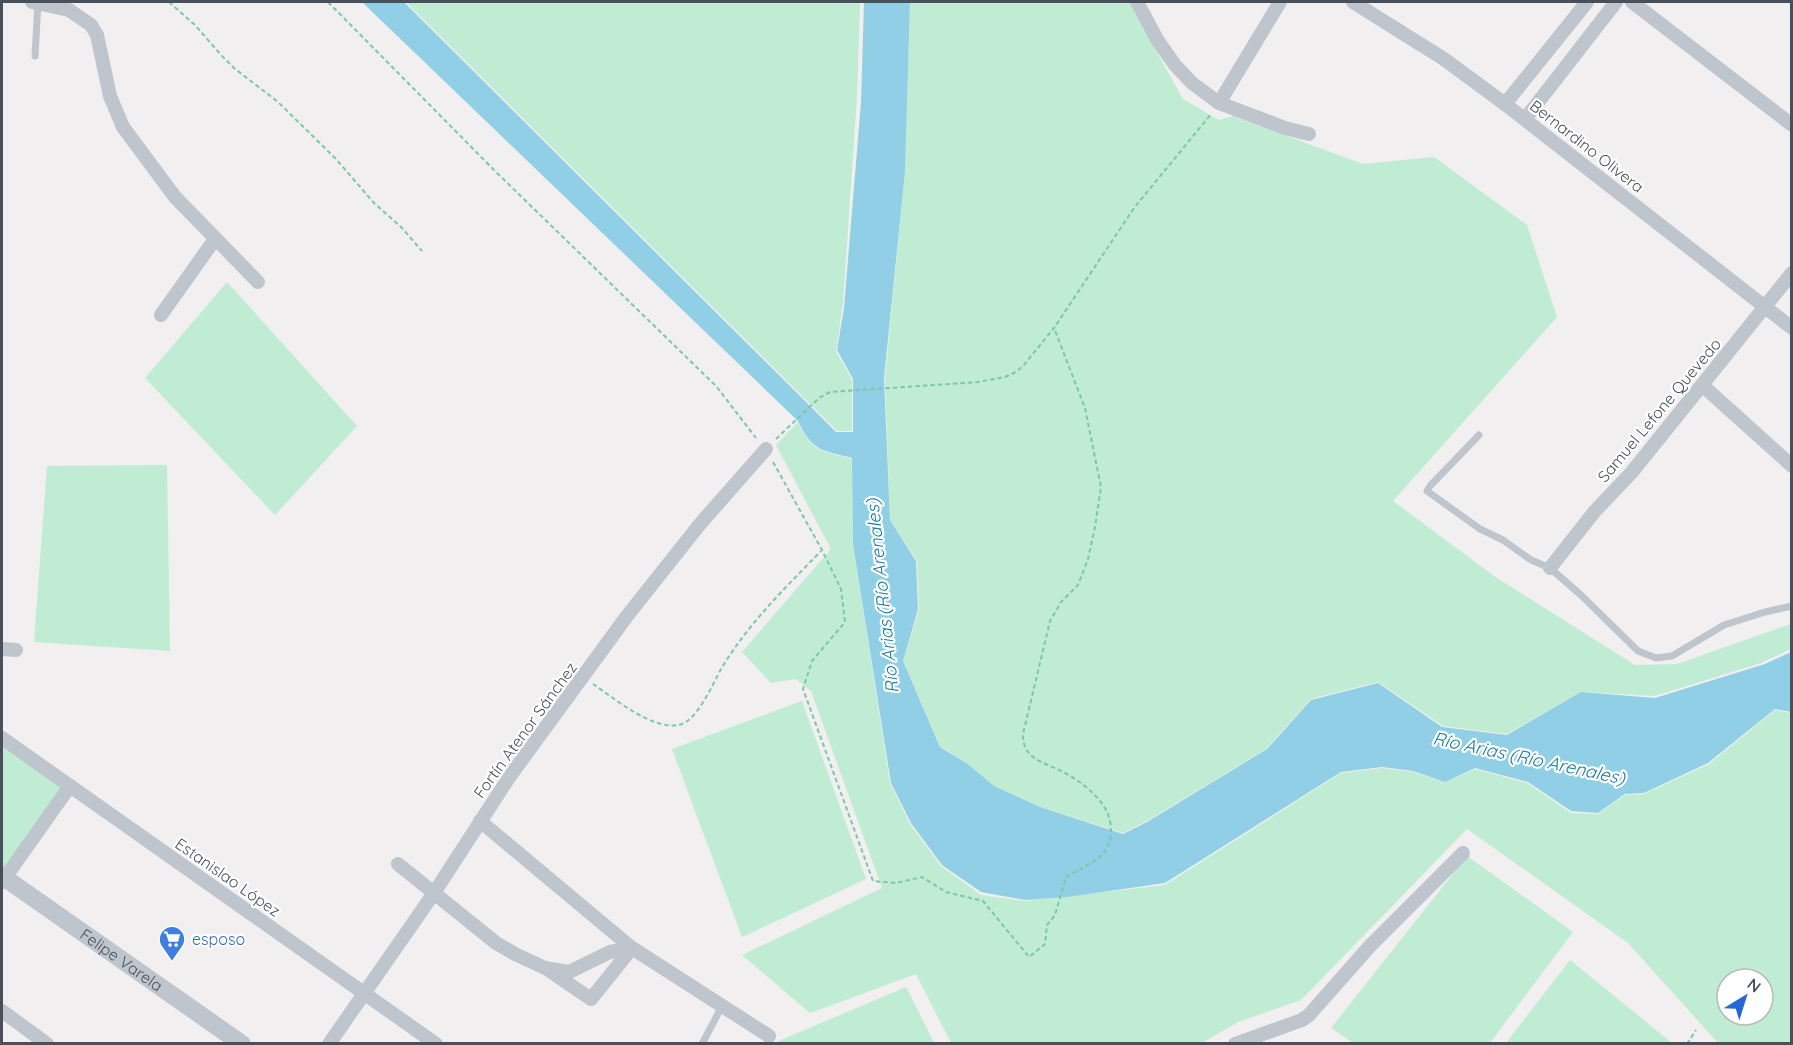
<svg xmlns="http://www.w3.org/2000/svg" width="1793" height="1045" font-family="Quicksand,sans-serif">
<rect width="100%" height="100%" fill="#f1efef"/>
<g fill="#c0ecd4" fill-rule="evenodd">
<polygon points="406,2 860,2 857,97 843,303 836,351 852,380 852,431 837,431"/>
<polygon points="910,2 1129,2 1183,99 1219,120 1233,116 1363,164 1434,157 1527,225 1557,317 1393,501 1494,576 1635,665 1677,664 1791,624 1791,649 1761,663 1655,696 1581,692 1507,734 1443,726 1378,682 1311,699 1266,749 1147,821 1123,833 1040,807 994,786 968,764 940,746 903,661 919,609 917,561 890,520 885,378 905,172"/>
<polygon points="227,282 357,426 275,515 145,378"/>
<path d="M798 422C812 452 822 451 852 459L853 544 890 783 910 824 941 866 981 895 1025 901 1165 885 1341 773 1382 768 1413 772 1445 782 1475 769 1527 783 1571 813 1598 814 1625 795 1644 794 1709 764 1775 710 1792 713 1791 1043H1718L1628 943 1467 829 1301 1000 1238 1022 1202 1043H951L916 974 810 1013 742 955 882 888 811 691 796 679 771 683 742 652 831 549 776 445ZM1727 979H1763V1015H1727Z"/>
<polygon points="167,465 170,651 34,642 47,466"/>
<polygon points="802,701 866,879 742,937 672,749"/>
<polygon points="2,747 62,787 4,869 2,868"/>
<polygon points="1467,856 1573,932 1490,1043 1353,1043 1331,1028"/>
<polygon points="1570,960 1672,1043 1506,1043"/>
<polygon points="906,987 934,1043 774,1043"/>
</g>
<path fill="#90cfe6" d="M362 2H404L836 432H853V379L837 350 844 308 861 102 864 2H910L905 172 884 378 890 520 916 561 918 609 903 661 940 747 968 764 994 786 1040 807 1123 834 1147 822 1267 749 1311 700 1378 683 1442 727 1507 735 1581 692 1655 698 1765 664 1791 652V712L1775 709 1708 763 1644 793 1625 794 1598 813 1571 811 1528 782 1475 768 1445 782 1413 771 1382 767 1341 772 1165 883 1067 897 1025 900 981 892 942 865 911 823 891 783 853 544 852 458C822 450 813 452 798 421Z"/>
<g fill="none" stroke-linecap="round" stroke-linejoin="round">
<g stroke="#7bc8a6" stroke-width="2" stroke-dasharray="4.5 3" stroke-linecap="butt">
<polyline points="169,2 195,25 221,55 234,68 278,102 336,159 374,203 402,228 422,251"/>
<polyline points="328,2 494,170 716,386 756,438"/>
<polyline points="776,439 819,398 830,392 978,382 1005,377 1016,372 1023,366 1054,328 1134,208 1212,113"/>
<path d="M773 462 822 550 841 589 845 622 812 661 803 689 873 881 896 883 922 877 946 892 983 901 1029 957 1045 944 1047 925 1055 915 1066 877C1092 862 1116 856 1110 821 1106 800 1081 781 1063 772 1044 762 1022 759 1023 734L1050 621 1061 602 1078 585 1088 559 1095 527 1101 487 1085 408 1054 328"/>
<path d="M593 684C614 698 655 733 682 724 698 718 713 684 721 669 748 624 785 588 821 551"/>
<polyline points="1687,1044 1696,1030"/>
</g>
<g stroke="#bec5cd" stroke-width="7">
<polyline points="35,56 38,2"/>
<polyline points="1479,435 1430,486 1427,491 1480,529 1503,540 1531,560 1550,568 1582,596 1638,651 1656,658 1672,656 1724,625 1765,612 1792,606"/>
<polyline points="702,1044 722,1006"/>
</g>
<g stroke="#bec5cd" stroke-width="14">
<polyline points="32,2 69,10 91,25 97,35 110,96 123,127 175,197 258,282"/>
<polyline points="1137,2 1158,41 1175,65 1192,83 1219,103 1285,128 1309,134"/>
<polyline points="1353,2 1444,59 1505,104 1792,328"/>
<polyline points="1632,2 1792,125"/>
<polyline points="1219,103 1280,2"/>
<polyline points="1505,104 1587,2"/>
<polyline points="1525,119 1616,2"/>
<polyline points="161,315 215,239"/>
<polyline points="1702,385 1792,466"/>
<polyline points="1550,568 1595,511 1632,472 1792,273"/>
<polyline points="2,649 16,650"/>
<polyline points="2,738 436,1044"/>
<polyline points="480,821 632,948 591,999 550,971"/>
<polyline points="398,864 496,943 515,954 545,968 569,972 610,952 632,948 769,1036"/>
<polyline points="2,882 70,786"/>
<polyline points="2,1011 47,1044"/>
<polyline points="329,1044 434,893 510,776 627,616 700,524 766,449"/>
<polyline points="1235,1044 1302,1020 1309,1015 1370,946 1463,853"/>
</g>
<path stroke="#bec5cd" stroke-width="18" id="s1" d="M2 876 242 1044"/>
</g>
<defs>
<g id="supermarket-pin" transform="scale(1.35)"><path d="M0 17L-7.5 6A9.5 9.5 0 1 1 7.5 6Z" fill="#3f7fe0" stroke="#fff"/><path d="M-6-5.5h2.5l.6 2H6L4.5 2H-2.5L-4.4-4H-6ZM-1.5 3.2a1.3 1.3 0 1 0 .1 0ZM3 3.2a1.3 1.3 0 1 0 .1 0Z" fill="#fff"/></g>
</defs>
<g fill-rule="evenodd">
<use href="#supermarket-pin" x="172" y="939"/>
</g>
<g text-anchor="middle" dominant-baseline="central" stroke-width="4.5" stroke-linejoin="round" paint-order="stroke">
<g font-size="16" fill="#48515b" stroke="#fff">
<text transform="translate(1587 146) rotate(38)">Bernardino Olivera</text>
<text transform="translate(1659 410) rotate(-50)">Samuel Lefone Quevedo</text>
<text transform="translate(525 730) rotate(-54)">Fortín Atenor Sánchez</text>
<text transform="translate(228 877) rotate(35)">Estanislao López</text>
<text stroke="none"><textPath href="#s1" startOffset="146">Felipe Varela</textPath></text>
</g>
<g font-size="16" fill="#366cbe" stroke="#fff" text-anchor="start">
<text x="192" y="939">esposo</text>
</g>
<g font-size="18" font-style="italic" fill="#167ba0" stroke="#fff">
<text transform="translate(882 596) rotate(-96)">Río Arias (Río Arenales)</text>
<text transform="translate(1529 758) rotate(12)">Río Arias (Río Arenales)</text>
</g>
</g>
<rect width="1793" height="1045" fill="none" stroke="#48515b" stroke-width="6"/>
<g transform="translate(1745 997) rotate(38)"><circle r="28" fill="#ffffff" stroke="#b6b9bd" stroke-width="1.5"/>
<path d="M0-4.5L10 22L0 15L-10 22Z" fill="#2568d5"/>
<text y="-9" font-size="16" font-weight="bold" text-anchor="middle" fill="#48515b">N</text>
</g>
</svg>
